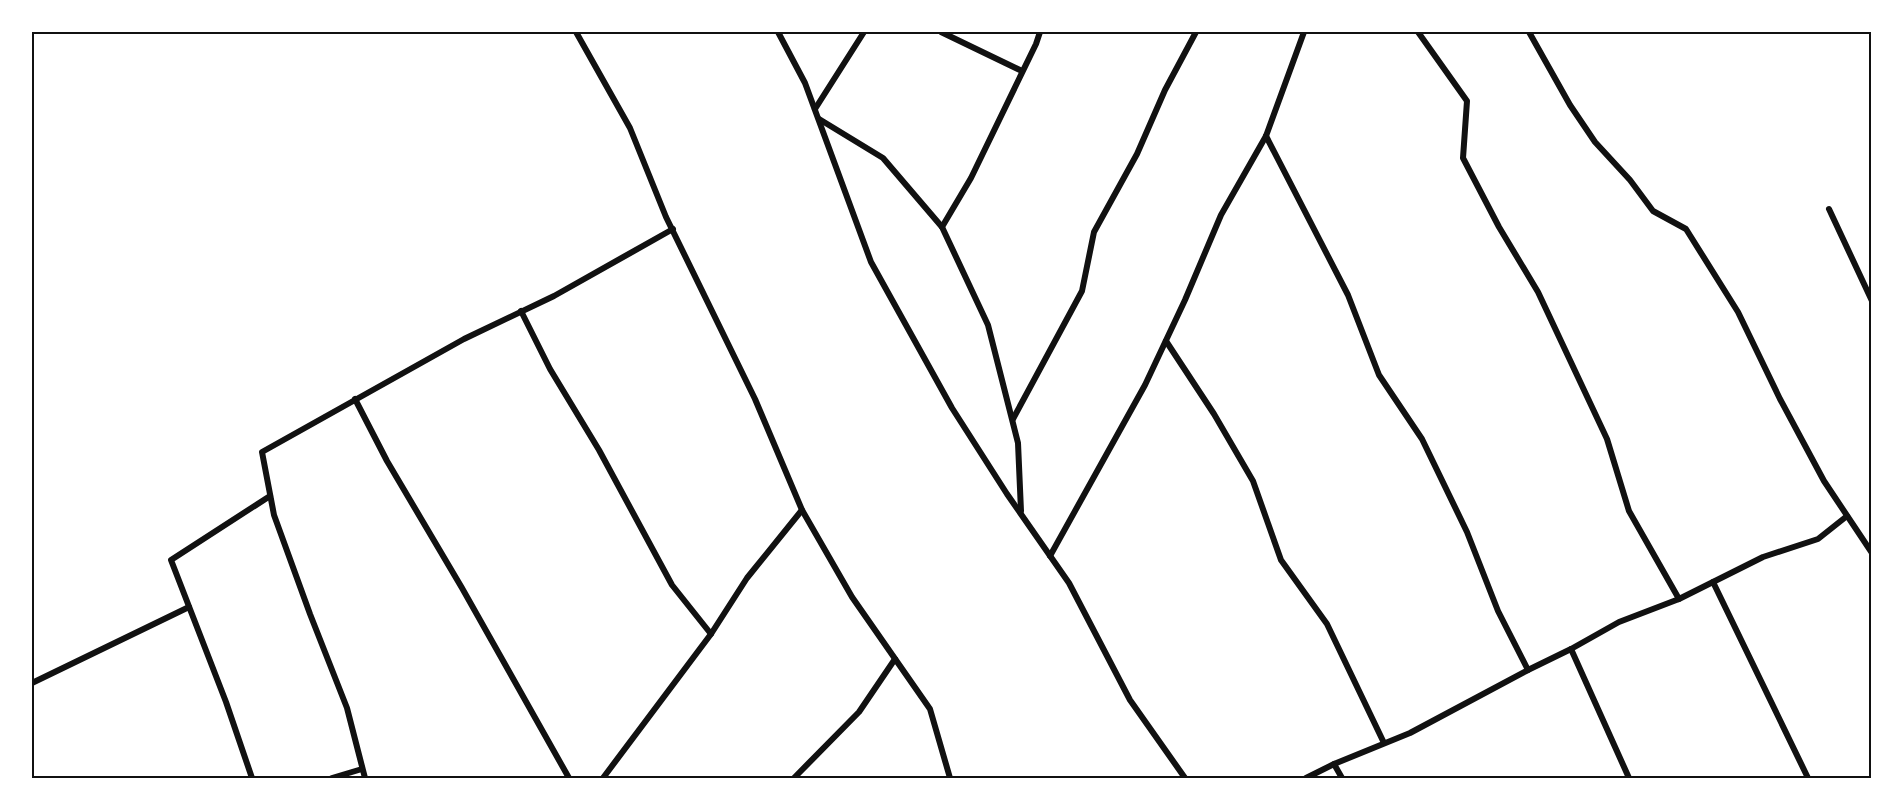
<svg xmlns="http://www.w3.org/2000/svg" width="1903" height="810" font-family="Arial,sans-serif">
<rect width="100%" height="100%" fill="#fff"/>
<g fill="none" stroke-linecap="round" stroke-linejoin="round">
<g stroke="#111" stroke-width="6">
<polyline points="576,32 630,128 666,217 755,399 802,510 852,597 930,709 950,778"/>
<polyline points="778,32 805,83 871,262 952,408 1007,494 1069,583 1130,700 1185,778"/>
<polyline points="941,32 1022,71"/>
<polyline points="1418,32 1467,101 1463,158 1499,227 1538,292 1607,439 1629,511 1679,599"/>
<polyline points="1529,32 1570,105 1595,142 1630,180 1653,211 1686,229 1738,312 1780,399 1824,481 1872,553"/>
<polyline points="815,109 864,32"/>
<polyline points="819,119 883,158 942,227 988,325 1018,443 1021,511"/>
<polyline points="1266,136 1348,295 1379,375 1422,439 1467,532 1498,611 1528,670"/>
<polyline points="1829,209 1872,301"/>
<polyline points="942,227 971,178 1036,44 1040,32"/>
<polyline points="521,311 550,369 599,450 672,585 711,634"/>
<polyline points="1166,341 1214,414 1253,481 1281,560 1327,624 1384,743"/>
<polyline points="355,399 387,461 462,588 569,778"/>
<polyline points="1013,419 1082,291 1094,232 1137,154 1165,90 1196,32"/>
<polyline points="1050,556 1145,385 1185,300 1221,215 1266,136 1304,32"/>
<polyline points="1713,582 1808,778 1806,778"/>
<polyline points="1571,649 1629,778"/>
<polyline points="32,683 189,607"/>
<polyline points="1334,764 1342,778"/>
<polyline points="252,778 226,702 171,560 270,496"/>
<polyline points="332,778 362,769"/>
<polyline points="365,778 347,708 310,614 274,515 262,452 464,339 554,296 673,229"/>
<polyline points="603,778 711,634 747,578 802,510"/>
<polyline points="794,778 859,712 895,659"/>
<polyline points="1306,778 1334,764 1410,733 1528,670 1571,649 1619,622 1679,599 1763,557 1818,539 1847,516"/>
</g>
</g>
<rect width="1903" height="810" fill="none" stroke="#ffffff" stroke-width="66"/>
<rect x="33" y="33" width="1837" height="744" fill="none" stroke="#111" stroke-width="2"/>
</svg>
